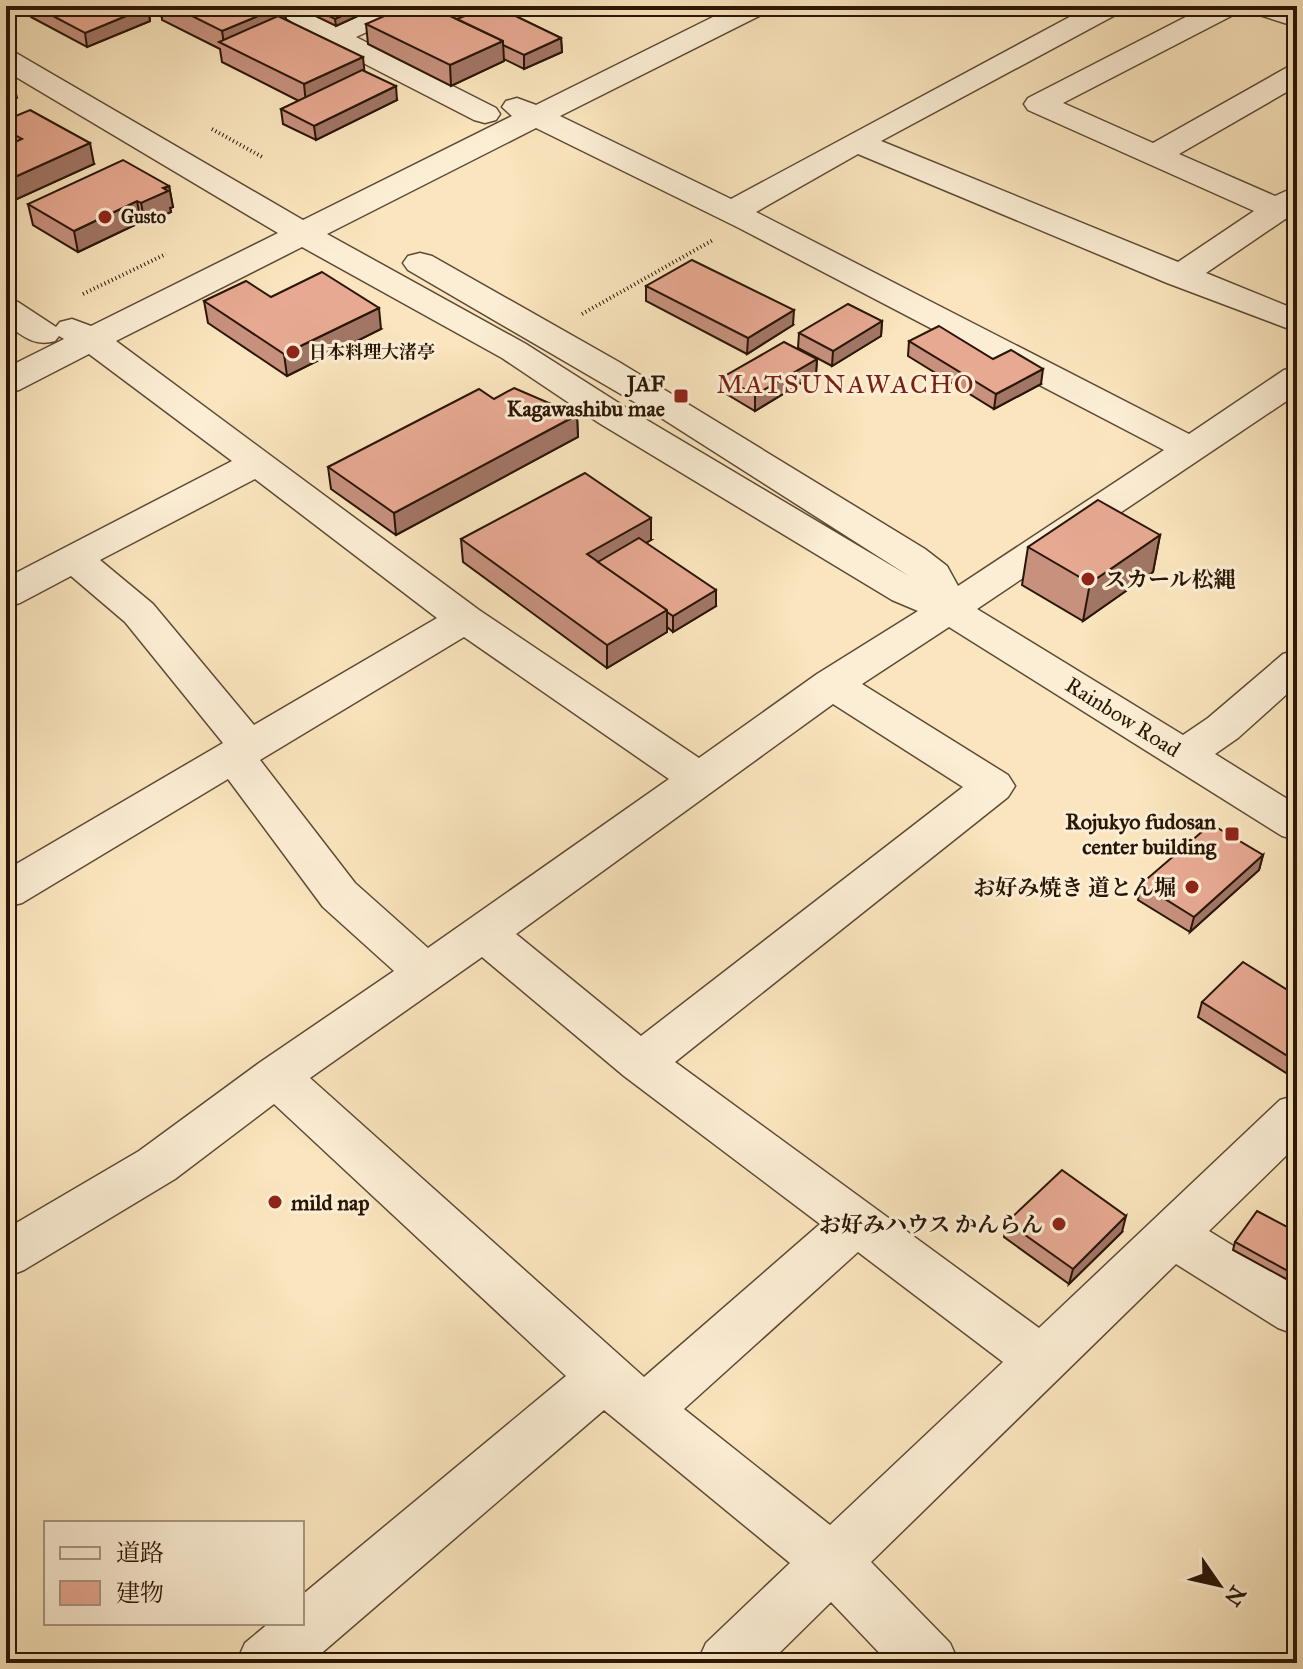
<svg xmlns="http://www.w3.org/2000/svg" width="1303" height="1669" font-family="'IM FELL Great Primer','Noto Serif JP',serif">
<rect width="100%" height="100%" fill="#fae5be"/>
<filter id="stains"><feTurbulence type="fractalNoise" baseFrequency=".0025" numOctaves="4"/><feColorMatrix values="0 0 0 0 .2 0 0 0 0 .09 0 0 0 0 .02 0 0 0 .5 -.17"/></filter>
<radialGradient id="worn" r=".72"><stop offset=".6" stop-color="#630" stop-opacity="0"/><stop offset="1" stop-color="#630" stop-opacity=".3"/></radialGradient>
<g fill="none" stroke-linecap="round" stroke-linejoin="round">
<g stroke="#5e4a34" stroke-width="3">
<g id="minor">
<polygon points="260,6 296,6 334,25 377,6 415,6 411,12 356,37 496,108 500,114 496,120 485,123 474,120 264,12"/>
<path d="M735 6H771L767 12 560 116 731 199 1090 6H1125L1121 12 881 141 1178 262 1254 211 1028 110 1024 104 1028 98 1207 6H1243L1239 12 1063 103 1153 143 1286 68 1297 65V86L1179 154 1275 196 1297 186V211L1206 273 1297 310V332L1167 283 858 154 756 212 1189 434 1284 370 1297 367V394L977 609 1183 735 1208 718 1283 654 1297 650V685L1238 738 1215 754 1297 805V840L1282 836 949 627 862 684 1008 775 1015 786 1008 797 675 1062 1039 1328 1280 1100 1297 1095V1145L1209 1231 1297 1285V1335L1278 1328 1176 1264 871 1562 950 1643 959 1663H889L831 1602 769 1663H697L706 1643 790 1563 604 1410 310 1663H236L245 1643 269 1623H302V1595L566 1376 274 1104 175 1179 24 1270 6 1277V1229L139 1151 259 1063 394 971 323 907 228 779 22 903 6 907V870L223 743 125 622 71 576 20 603 6 607V578L232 461 89 354 19 390 6 393V368L64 339 59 336 55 341C34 347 23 336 6 324V299L18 302 56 327 60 322 72 319 91 326 278 233 6 71V50L16 53 303 220 512 116 502 107 506 101 517 98 536 105ZM536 128 737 227 1164 450 958 586 947 566 925 549 619 362 432 256 420 253 408 256 403 263 408 270 655 414 909 576 625 407 526 344 327 234ZM302 247 502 358 599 423 892 600 918 611 817 674 699 758 479 610 116 341ZM255 479 437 618 254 725 153 604 100 560ZM464 637 669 779 428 948 355 883 260 760ZM833 704 963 787 641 1036 516 934ZM482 957 624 1076 820 1224 644 1377 310 1078ZM858 1252 1003 1362 830 1525 684 1409Z"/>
<polygon points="1246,6 1297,9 1297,27 1250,12"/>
</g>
</g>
<g stroke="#2a1606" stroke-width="4" stroke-dasharray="1 3" stroke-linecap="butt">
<polyline points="212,129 264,158"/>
<polyline points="83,294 166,254"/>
<polyline points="582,314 713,240"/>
</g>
<use href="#minor" fill="#fceed5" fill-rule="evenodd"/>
</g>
<g fill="#c7917e" stroke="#2a1606" stroke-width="2">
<polygon points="29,6 284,6 286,19 364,71 397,100 316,140 283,124 281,109 299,101 222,62 220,49 162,20 162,17 149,11 150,21 87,47 31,17"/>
<polygon points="295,6 375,6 375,8 336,26"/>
<polygon points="450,6 495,6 561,38 562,52 524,69 504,59 504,61 451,86 368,44 366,24 450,16"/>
<polygon points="6,120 94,164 6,204"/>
<polygon points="169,186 173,207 170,208 171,212 145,224 141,222 78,252 33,225 28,204"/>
<polygon points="646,286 793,325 747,354 646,301"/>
<polygon points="271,297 381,329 287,376 208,323 204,301"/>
<polygon points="882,321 881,336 832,366 798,348 799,333"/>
<polygon points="909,341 993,359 1041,384 994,409 908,356"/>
<polygon points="817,359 816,374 755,411 723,392 723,377"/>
<polygon points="494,399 577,415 578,437 396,535 331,489 328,467"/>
<polygon points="1160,535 1153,572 1083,621 1022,585 1028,547"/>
<polygon points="461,539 651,540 646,543 716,606 673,632 667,627 667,632 607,668 463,562"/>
<polygon points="1263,855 1259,870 1190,932 1138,900 1141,884"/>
<polygon points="1297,996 1297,1075 1294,1078 1198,1017 1202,1002"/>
<polygon points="1007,1222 1122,1232 1069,1284 1004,1237"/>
<polygon points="1297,1232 1297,1285 1233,1250 1235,1242"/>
</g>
<g fill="#a27666" stroke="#2a1606" stroke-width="2">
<polygon points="282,6 284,6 286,25 224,44 222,31"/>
<polygon points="363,6 375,6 375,8 336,26 335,19"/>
<polygon points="148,7 150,21 87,47 85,33"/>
<polygon points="561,38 562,52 524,69 524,55"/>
<polygon points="503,41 504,61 451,86 450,65"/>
<polygon points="363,57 365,77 306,104 304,84"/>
<polygon points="12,78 17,98 6,103 6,81"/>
<polygon points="396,86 397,100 316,140 314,126"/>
<polygon points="90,143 94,164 6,204 6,181"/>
<polygon points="169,186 173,207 170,208 171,212 145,224 141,203"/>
<polygon points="137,201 141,222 78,252 74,231"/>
<polygon points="379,308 381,329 287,376 284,354"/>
<polygon points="794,310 793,325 747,354 748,338"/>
<polygon points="882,321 881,336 832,366 833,351"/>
<polygon points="817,359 816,374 755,411 755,395"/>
<polygon points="1043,369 1041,384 994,409 996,394"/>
<polygon points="577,415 578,437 396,535 394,513"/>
<polygon points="651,518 651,540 603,567 587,554"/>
<polygon points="1160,535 1153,572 1083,621 1090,583"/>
<polygon points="716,590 716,606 673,632 673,616"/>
<polygon points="667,610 667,632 607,668 607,645"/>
<polygon points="1263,855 1259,870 1190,932 1194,917"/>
<polygon points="1126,1216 1122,1232 1069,1284 1073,1269"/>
</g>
<g fill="#e7a992" stroke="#2a1606" stroke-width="2">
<polygon points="34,6 146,6 148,7 85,33"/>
<polygon points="172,6 282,6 222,31"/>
<polygon points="309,6 363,6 335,19"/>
<polygon points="407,6 429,6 503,41 450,65 366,24"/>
<polygon points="454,6 495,6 561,38 524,55 503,45 503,41 457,19 470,14"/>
<polygon points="278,16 363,57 304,84 219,42"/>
<polygon points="362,70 396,86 314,126 281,109"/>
<polygon points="6,74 12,78 6,81"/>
<polygon points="30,110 90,143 6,181 6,146 22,139 6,130 6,120"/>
<polygon points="123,160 169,186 163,188 168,191 141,203 137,201 74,231 28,204"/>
<polygon points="692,260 794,310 748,338 646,286"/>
<polygon points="322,272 379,308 284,354 204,301 246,281 271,297"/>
<polygon points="848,304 882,321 833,351 799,333"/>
<polygon points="939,326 993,359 1011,350 1043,369 996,394 909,341"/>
<polygon points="784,342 817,359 755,395 723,377"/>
<polygon points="514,388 577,415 394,513 328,467 479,389 494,399"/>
<polygon points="585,473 651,518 587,554 667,610 607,645 461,539"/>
<polygon points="1098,500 1160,535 1090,583 1028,547"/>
<polygon points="639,538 716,590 673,616 667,612 667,610 598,562"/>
<polygon points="1211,824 1263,855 1194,917 1141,884"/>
<polygon points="1243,962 1297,996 1297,1062 1202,1002"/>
<polygon points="1062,1170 1126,1216 1073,1269 1007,1222"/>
<polygon points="1257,1211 1297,1232 1297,1276 1235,1242"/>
</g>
<g fill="#8f2418" stroke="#fceed5" stroke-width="3">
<circle cx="105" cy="217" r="8"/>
<circle cx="293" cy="352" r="8"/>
<rect x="673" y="388" width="16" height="16" rx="4"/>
<circle cx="1088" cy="579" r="8"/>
<rect x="1224" y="826" width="16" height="16" rx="4"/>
<circle cx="1192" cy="887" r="8"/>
<circle cx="275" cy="1202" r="8"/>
<circle cx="1059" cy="1224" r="8"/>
</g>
<g text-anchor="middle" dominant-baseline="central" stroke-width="6" stroke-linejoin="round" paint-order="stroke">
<g font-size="18" font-weight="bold" fill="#2a1606" stroke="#fceed5" text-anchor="start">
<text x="121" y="217">Gusto</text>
<text x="309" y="352">日本料理大渚亭</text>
</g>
<g font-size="22" font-weight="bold" fill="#2a1606" stroke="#fceed5" text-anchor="end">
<text x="665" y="383">JAF<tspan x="665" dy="25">Kagawashibu mae</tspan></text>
<text x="1104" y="579" text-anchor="start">スカール松縄</text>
<text x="1216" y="821">Rojukyo fudosan<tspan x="1216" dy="25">center building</tspan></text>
<text x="1176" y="887">お好み焼き 道とん堀</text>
<text x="291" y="1202" text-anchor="start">mild nap</text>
<text x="1043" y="1224">お好みハウス かんらん</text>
</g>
<g font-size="22" fill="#2a1606" stroke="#fceed5">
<text transform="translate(1123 717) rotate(32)">Rainbow Road</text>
</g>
<g font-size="26" letter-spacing="2" fill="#7a1f14" stroke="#fceed5">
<text x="846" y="384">MATSUNAWACHO</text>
</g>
</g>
<rect width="1303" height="1669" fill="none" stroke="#fae5be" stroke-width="32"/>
<rect x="8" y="8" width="1287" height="1653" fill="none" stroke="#2a1606" stroke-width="4"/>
<rect x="16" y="16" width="1271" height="1637" fill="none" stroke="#2a1606" stroke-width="2"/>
<rect x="44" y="1521" width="260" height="104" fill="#fceed5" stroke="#a89882" stroke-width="2"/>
<rect x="60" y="1547" width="40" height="12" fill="#fceed5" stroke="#a89882" stroke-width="2"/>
<text x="116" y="1561" font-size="24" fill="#2a1606">道路</text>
<rect x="60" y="1581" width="40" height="24" fill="#e7a992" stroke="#a89882" stroke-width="2"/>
<text x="116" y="1601" font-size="24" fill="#2a1606">建物</text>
<g transform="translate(1219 1585) rotate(124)" stroke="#fceed5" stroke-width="6" paint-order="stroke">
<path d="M0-6L14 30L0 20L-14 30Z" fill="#2a1606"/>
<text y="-12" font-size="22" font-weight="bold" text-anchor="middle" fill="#2a1606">N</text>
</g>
<rect width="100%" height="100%" filter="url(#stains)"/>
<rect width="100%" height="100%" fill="url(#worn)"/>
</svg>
